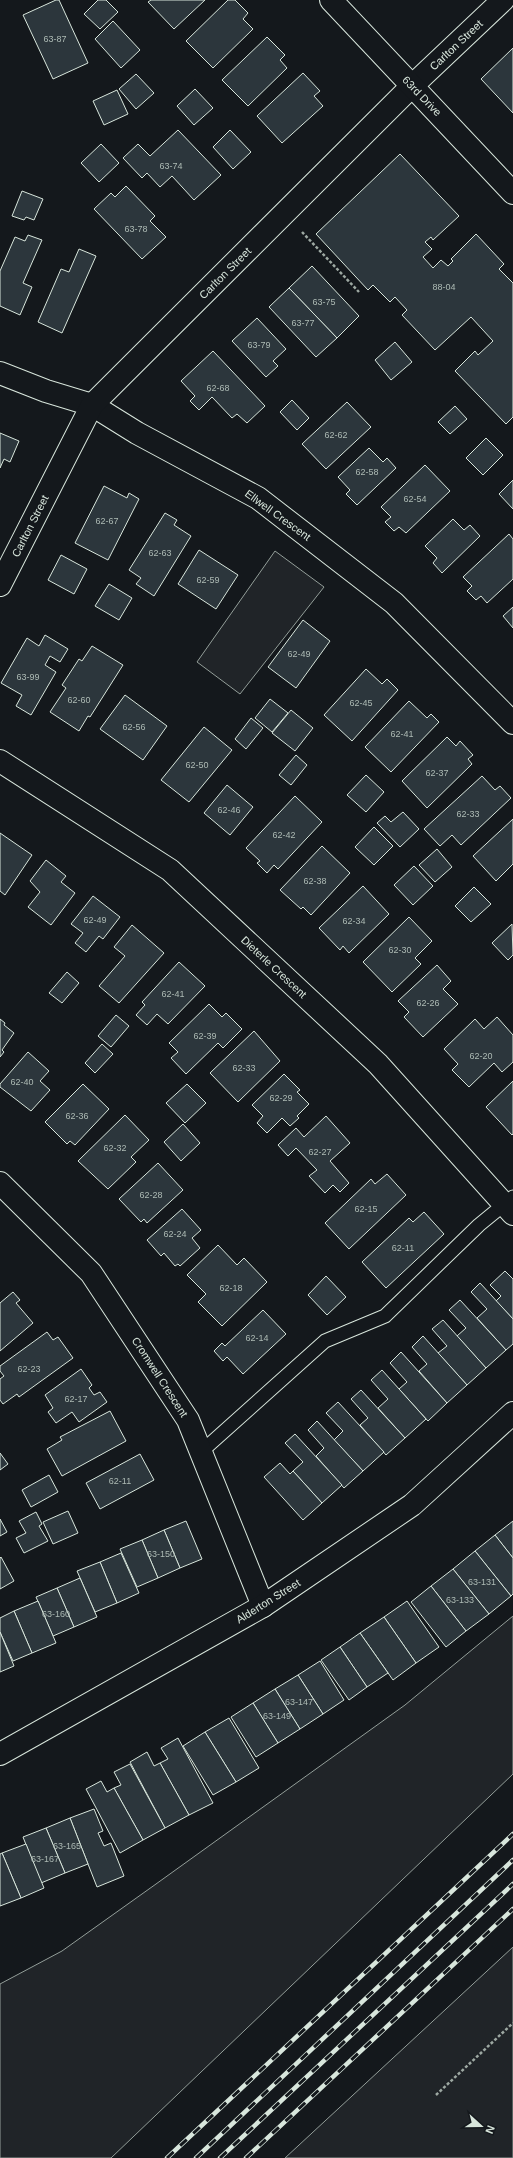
<svg xmlns="http://www.w3.org/2000/svg" width="513" height="2158" font-family="Helvetica,sans-serif">
<rect width="100%" height="100%" fill="#14181c"/>
<g fill="#202428" stroke="#939e99">
<polygon points="275,551 324,587 240,694 197,662"/>
<polygon points="513,1616 513,1774 111,2158 0,2158 0,1984 62,1951 156,1884 405,1705"/>
<polygon points="513,1947 513,2158 285,2158"/>
</g>
<g fill="#2c363c" stroke="#d8e6dc">
<polygon points="56,0 59,0 88,63 53,79 23,15"/>
<polygon points="98,0 106,0 118,12 100,29 84,14"/>
<polygon points="151,0 205,0 174,29 148,2"/>
<polygon points="228,0 235,0 248,13 243,19 253,29 213,68 186,41"/>
<polygon points="113,21 140,50 121,68 95,39"/>
<polygon points="267,37 285,55 280,60 287,68 248,106 222,80"/>
<polygon points="513,48 513,113 481,79"/>
<polygon points="303,73 320,91 314,96 323,106 282,143 257,116"/>
<polygon points="136,74 154,93 136,109 119,89"/>
<polygon points="195,89 213,108 194,125 177,106"/>
<polygon points="117,90 128,114 104,125 93,101"/>
<polygon points="178,130 221,175 194,200 172,176 160,187 147,173 142,178 123,158 138,144 150,156"/>
<polygon points="230,130 251,152 233,169 213,147"/>
<polygon points="101,144 119,163 99,182 81,163"/>
<polygon points="400,154 459,216 433,240 431,237 425,242 432,249 423,257 433,268 441,260 448,266 453,261 451,259 476,234 504,264 499,269 513,283 513,417 506,424 455,371 475,351 478,355 493,341 471,317 435,350 402,315 407,310 395,297 390,302 373,285 368,290 316,234"/>
<polygon points="126,186 155,216 150,221 166,237 142,259 94,209 111,193 115,197"/>
<polygon points="22,191 43,199 34,220 26,217 24,220 12,216"/>
<polygon points="28,235 42,240 23,283 32,287 20,315 0,306 0,271 15,237 25,241"/>
<polygon points="79,249 96,256 62,333 38,322 61,269 69,272"/>
<polygon points="312,266 359,316 337,338 289,288"/>
<polygon points="289,288 337,338 316,357 269,307"/>
<polygon points="257,318 286,349 273,361 278,366 266,377 232,341"/>
<polygon points="395,342 412,362 391,380 375,360"/>
<polygon points="213,351 265,406 247,423 237,414 232,418 212,397 199,410 190,401 195,396 181,381"/>
<polygon points="292,400 309,418 297,430 280,412"/>
<polygon points="347,402 371,427 326,469 302,444"/>
<polygon points="455,406 467,419 450,434 438,422"/>
<polygon points="0,433 19,441 10,462 4,459 0,468"/>
<polygon points="486,438 503,455 483,475 466,458"/>
<polygon points="369,448 383,462 387,458 396,468 357,505 346,494 350,490 338,477"/>
<polygon points="425,465 450,491 406,533 399,527 394,531 385,522 391,517 381,507"/>
<polygon points="513,480 513,509 499,494"/>
<polygon points="104,486 127,498 129,493 139,499 108,560 75,543"/>
<polygon points="165,513 177,520 174,525 191,536 154,596 136,584 141,578 129,570"/>
<polygon points="453,519 464,530 470,525 480,536 442,573 433,563 437,558 425,546"/>
<polygon points="509,534 513,539 513,579 487,603 481,596 476,600 467,591 472,586 463,577"/>
<polygon points="199,550 238,575 216,609 178,584"/>
<polygon points="61,555 87,569 74,594 48,580"/>
<polygon points="109,584 132,598 119,620 95,606"/>
<polygon points="513,607 513,628 503,616"/>
<polygon points="303,620 330,641 296,688 268,667"/>
<polygon points="45,635 68,649 60,662 50,656 45,665 56,672 31,715 16,706 22,695 1,683 27,638 39,646"/>
<polygon points="92,646 123,665 90,717 88,716 79,731 50,712 66,688 62,685 79,659 82,661"/>
<polygon points="366,669 382,684 387,679 398,690 352,741 324,715"/>
<polygon points="125,695 167,726 143,760 100,729"/>
<polygon points="270,699 288,713 272,732 255,718"/>
<polygon points="409,701 427,718 431,714 439,722 391,772 365,747"/>
<polygon points="291,710 313,728 295,751 272,733"/>
<polygon points="251,718 263,728 246,749 235,739"/>
<polygon points="204,727 232,750 189,802 161,780"/>
<polygon points="447,737 456,746 460,741 473,755 468,759 472,764 427,808 402,781"/>
<polygon points="296,755 307,765 291,785 279,775"/>
<polygon points="366,775 384,792 366,812 347,795"/>
<polygon points="482,776 495,790 500,786 511,798 461,845 452,835 440,846 424,829"/>
<polygon points="227,785 253,807 230,835 204,813"/>
<polygon points="295,796 322,822 278,869 274,865 267,873 257,863 260,861 246,848"/>
<polygon points="403,812 419,829 400,847 377,823 385,816 391,822"/>
<polygon points="513,819 513,864 496,881 473,856"/>
<polygon points="374,827 393,846 374,865 355,847"/>
<polygon points="0,833 32,855 5,895 0,891"/>
<polygon points="322,846 350,873 311,915 303,907 301,909 280,890"/>
<polygon points="437,849 452,867 435,882 419,865"/>
<polygon points="46,860 66,876 61,882 75,893 51,925 28,907 40,892 30,881"/>
<polygon points="414,866 433,886 413,905 394,885"/>
<polygon points="363,886 389,914 349,953 343,946 340,950 319,928"/>
<polygon points="474,887 491,904 471,922 455,906"/>
<polygon points="93,896 120,917 103,939 99,936 86,952 75,943 83,933 71,924"/>
<polygon points="409,917 432,941 415,958 421,964 392,992 363,962"/>
<polygon points="512,924 513,955 508,960 492,943"/>
<polygon points="132,925 164,953 119,1003 99,986 125,956 114,947"/>
<polygon points="179,962 205,986 168,1024 157,1014 147,1025 136,1015 145,1005 142,1002"/>
<polygon points="437,965 451,981 443,989 458,1004 423,1037 404,1017 409,1012 398,1001"/>
<polygon points="67,972 79,983 62,1003 49,993"/>
<polygon points="209,1004 222,1017 226,1013 242,1029 223,1048 218,1043 186,1074 171,1058 178,1052 169,1043"/>
<polygon points="116,1015 129,1026 111,1047 98,1036"/>
<polygon points="497,1017 513,1035 513,1062 502,1072 494,1063 469,1087 452,1070 458,1064 444,1049 475,1019 484,1029"/>
<polygon points="0,1019 5,1023 4,1025 14,1033 2,1050 4,1052 0,1057"/>
<polygon points="254,1031 280,1061 238,1102 210,1073"/>
<polygon points="102,1044 113,1054 95,1073 85,1063"/>
<polygon points="28,1052 49,1071 40,1081 50,1090 31,1111 0,1087 0,1084"/>
<polygon points="284,1074 300,1090 297,1092 309,1104 297,1116 299,1118 290,1126 282,1118 267,1133 257,1123 263,1116 252,1105"/>
<polygon points="513,1081 513,1134 512,1135 486,1107"/>
<polygon points="83,1084 109,1109 75,1145 70,1141 67,1144 45,1122"/>
<polygon points="187,1084 206,1103 185,1123 166,1103"/>
<polygon points="125,1115 149,1140 131,1157 136,1162 108,1189 78,1161"/>
<polygon points="326,1116 350,1143 330,1161 349,1183 340,1192 333,1185 325,1193 309,1176 317,1170 296,1148 288,1156 278,1145 296,1128 304,1137"/>
<polygon points="183,1124 200,1143 181,1161 164,1142"/>
<polygon points="158,1163 183,1190 147,1223 144,1219 141,1222 119,1199"/>
<polygon points="387,1174 406,1195 349,1249 325,1223 371,1179 375,1184"/>
<polygon points="182,1209 201,1230 192,1238 200,1248 180,1266 178,1264 175,1266 164,1253 161,1256 147,1240"/>
<polygon points="424,1212 444,1234 386,1288 362,1262 409,1218 413,1222"/>
<polygon points="218,1245 237,1265 244,1258 267,1282 222,1326 198,1302 206,1294 187,1275"/>
<polygon points="505,1271 513,1279 513,1319 496,1301 501,1296 490,1285"/>
<polygon points="326,1276 346,1297 327,1315 308,1295"/>
<polygon points="480,1283 513,1319 513,1344 506,1350 477,1318 487,1309 471,1292"/>
<polygon points="13,1292 20,1300 16,1303 33,1323 0,1351 0,1303"/>
<polygon points="460,1300 506,1350 486,1368 457,1336 466,1328 449,1310"/>
<polygon points="263,1310 286,1334 243,1374 227,1357 223,1361 214,1351 222,1343 225,1346"/>
<polygon points="443,1320 486,1368 467,1385 438,1353 447,1346 432,1329"/>
<polygon points="47,1332 53,1340 58,1337 73,1358 19,1397 17,1394 3,1404 0,1400 0,1379 4,1376 0,1371 0,1366"/>
<polygon points="423,1336 467,1385 447,1403 419,1371 427,1364 412,1347"/>
<polygon points="401,1352 447,1403 428,1421 399,1389 407,1382 390,1363"/>
<polygon points="81,1369 92,1385 89,1388 94,1395 100,1392 107,1402 79,1422 72,1412 56,1423 48,1412 53,1408 45,1395"/>
<polygon points="382,1370 426,1419 405,1438 378,1408 388,1399 371,1380"/>
<polygon points="361,1390 405,1438 386,1455 360,1425 368,1418 351,1399"/>
<polygon points="338,1402 384,1452 363,1471 334,1440 343,1431 326,1413"/>
<polygon points="110,1411 126,1441 62,1476 47,1449 62,1440 60,1437"/>
<polygon points="317,1421 363,1471 344,1488 316,1456 324,1448 308,1430"/>
<polygon points="295,1434 342,1485 322,1503 293,1471 303,1462 285,1443"/>
<polygon points="0,1453 8,1464 0,1470"/>
<polygon points="140,1454 154,1480 100,1509 86,1483"/>
<polygon points="280,1463 290,1474 293,1471 322,1503 303,1520 264,1477"/>
<polygon points="49,1475 58,1492 31,1507 22,1490"/>
<polygon points="68,1511 78,1533 53,1544 43,1522"/>
<polygon points="36,1512 42,1524 39,1526 48,1541 24,1553 16,1538 26,1533 19,1521"/>
<polygon points="0,1519 7,1532 0,1536"/>
<polygon points="186,1521 202,1559 180,1568 164,1530"/>
<polygon points="513,1521 513,1558 495,1535"/>
<polygon points="164,1530 180,1568 158,1578 142,1540"/>
<polygon points="495,1535 513,1558 513,1594 511,1596 475,1551"/>
<polygon points="142,1540 158,1578 137,1587 120,1549"/>
<polygon points="475,1551 511,1596 489,1614 453,1569"/>
<polygon points="121,1553 139,1593 117,1603 100,1562"/>
<polygon points="1,1557 14,1581 0,1589 0,1558"/>
<polygon points="100,1562 117,1603 95,1612 77,1571"/>
<polygon points="453,1569 489,1614 466,1631 431,1586"/>
<polygon points="80,1578 97,1617 74,1627 57,1588"/>
<polygon points="431,1586 466,1631 446,1647 411,1602"/>
<polygon points="57,1588 74,1627 53,1636 36,1597"/>
<polygon points="38,1601 56,1643 32,1653 14,1611"/>
<polygon points="407,1601 439,1647 416,1663 384,1617"/>
<polygon points="14,1611 32,1653 13,1661 0,1632 0,1618"/>
<polygon points="384,1617 416,1663 393,1680 360,1633"/>
<polygon points="0,1632 14,1666 0,1672"/>
<polygon points="360,1633 388,1673 367,1687 340,1647"/>
<polygon points="340,1647 367,1687 349,1700 321,1660"/>
<polygon points="320,1661 344,1700 323,1714 298,1675"/>
<polygon points="298,1675 323,1714 300,1729 275,1689"/>
<polygon points="275,1689 300,1729 278,1743 253,1703"/>
<polygon points="253,1703 278,1743 256,1757 231,1717"/>
<polygon points="229,1718 259,1768 236,1782 205,1732"/>
<polygon points="205,1732 236,1782 213,1795 183,1746"/>
<polygon points="178,1738 213,1803 189,1815 160,1763 168,1759 161,1748"/>
<polygon points="147,1752 154,1766 160,1763 189,1815 165,1828 130,1762"/>
<polygon points="130,1764 165,1828 143,1840 114,1788 121,1785 114,1772"/>
<polygon points="101,1781 107,1792 114,1788 143,1840 120,1853 86,1789"/>
<polygon points="94,1809 103,1831 98,1833 104,1846 111,1843 124,1876 97,1887 70,1818"/>
<polygon points="70,1818 88,1864 65,1873 46,1828"/>
<polygon points="46,1828 65,1873 41,1883 23,1837"/>
<polygon points="26,1844 44,1888 21,1898 2,1853"/>
<polygon points="2,1853 21,1898 0,1906 0,1854"/>
</g>
<g fill="none" stroke-linecap="round" stroke-linejoin="round">
<g stroke="#d8e6dc" stroke-width="15">
<polyline id="service" points="201,1452 325,1341 385,1316 479,1225 513,1197"/>
</g>
<g stroke="#d8e6dc" stroke-width="24">
<g id="minor">
<polyline points="0,373 46,391 92,405 137,433 258,498 394,603 513,723"/>
<polyline points="0,585 92,405 412,86 503,0"/>
<polyline points="0,761 170,870 378,1064 513,1214"/>
<polyline points="0,1183 91,1273 188,1420 263,1606"/>
<polyline points="0,1754 263,1606 412,1505 513,1413"/>
</g>
</g>
<g stroke="#d8e6dc" stroke-width="24">
<polyline id="tertiary" points="331,0 513,193"/>
</g>
<g stroke="#9da8a2" stroke-width="2.5" stroke-dasharray="3 2" stroke-linecap="butt">
<polyline points="302,232 359,292"/>
<polyline points="436,2095 513,2023"/>
</g>
<use href="#service" stroke="#14181c" stroke-width="13"/>
<use href="#minor" stroke="#14181c" stroke-width="22"/>
<use href="#tertiary" stroke="#14181c" stroke-width="22"/>
<g stroke="#d8e6dc" stroke-width="4.5">
<g id="rail">
<polyline points="167,2158 513,1834"/>
<polyline points="196,2158 513,1860"/>
<polyline points="220,2158 513,1884"/>
<polyline points="246,2158 513,1909"/>
</g>
</g>
<use href="#rail" stroke="#14181c" stroke-width="3" stroke-dasharray="9" stroke-linecap="butt"/>
</g>
<g text-anchor="middle" dominant-baseline="central" stroke-width="3" stroke-linejoin="round" paint-order="stroke">
<g font-size="9" fill="#adbab4">
<text x="55" y="39">63-87</text>
<text x="171" y="166">63-74</text>
<text x="136" y="229">63-78</text>
<text x="444" y="287">88-04</text>
<text x="324" y="302">63-75</text>
<text x="303" y="323">63-77</text>
<text x="259" y="345">63-79</text>
<text x="218" y="388">62-68</text>
<text x="336" y="435">62-62</text>
<text x="367" y="472">62-58</text>
<text x="415" y="499">62-54</text>
<text x="107" y="521">62-67</text>
<text x="160" y="553">62-63</text>
<text x="208" y="580">62-59</text>
<text x="299" y="654">62-49</text>
<text x="28" y="677">63-99</text>
<text x="79" y="700">62-60</text>
<text x="361" y="703">62-45</text>
<text x="134" y="727">62-56</text>
<text x="402" y="734">62-41</text>
<text x="197" y="765">62-50</text>
<text x="437" y="773">62-37</text>
<text x="229" y="810">62-46</text>
<text x="468" y="814">62-33</text>
<text x="284" y="835">62-42</text>
<text x="315" y="881">62-38</text>
<text x="95" y="920">62-49</text>
<text x="354" y="921">62-34</text>
<text x="400" y="950">62-30</text>
<text x="173" y="994">62-41</text>
<text x="428" y="1003">62-26</text>
<text x="205" y="1036">62-39</text>
<text x="481" y="1056">62-20</text>
<text x="244" y="1068">62-33</text>
<text x="22" y="1082">62-40</text>
<text x="281" y="1098">62-29</text>
<text x="77" y="1116">62-36</text>
<text x="115" y="1148">62-32</text>
<text x="320" y="1152">62-27</text>
<text x="151" y="1195">62-28</text>
<text x="366" y="1209">62-15</text>
<text x="175" y="1234">62-24</text>
<text x="403" y="1248">62-11</text>
<text x="231" y="1288">62-18</text>
<text x="257" y="1338">62-14</text>
<text x="29" y="1369">62-23</text>
<text x="76" y="1399">62-17</text>
<text x="120" y="1481">62-11</text>
<text x="161" y="1554">63-150</text>
<text x="482" y="1582">63-131</text>
<text x="460" y="1600">63-133</text>
<text x="56" y="1614">63-160</text>
<text x="299" y="1702">63-147</text>
<text x="277" y="1716">63-149</text>
<text x="67" y="1846">63-165</text>
<text x="45" y="1859">63-167</text>
</g>
<g font-size="11" fill="#d8e6dc" stroke="#14181c">
<text transform="translate(456 45) rotate(-43)">Carlton Street</text>
<text transform="translate(422 96) rotate(46)">63rd Drive</text>
<text transform="translate(225 273) rotate(-45)">Carlton Street</text>
<text transform="translate(278 515) rotate(36)">Ellwell Crescent</text>
<text transform="translate(30 526) rotate(-63)">Carlton Street</text>
<text transform="translate(274 967) rotate(43)">Dieterle Crescent</text>
<text transform="translate(160 1377) rotate(57)">Cromwell Crescent</text>
<text transform="translate(268 1601) rotate(-32)">Alderton Street</text>
</g>
</g>
<g transform="translate(481 2126) rotate(111)" stroke="#14181c" stroke-width="3" paint-order="stroke">
<path d="M0-3L7 15L0 10L-7 15Z" fill="#d8e6dc"/>
<text y="-6" font-size="11" font-weight="bold" text-anchor="middle" fill="#d8e6dc">N</text>
</g>
</svg>
